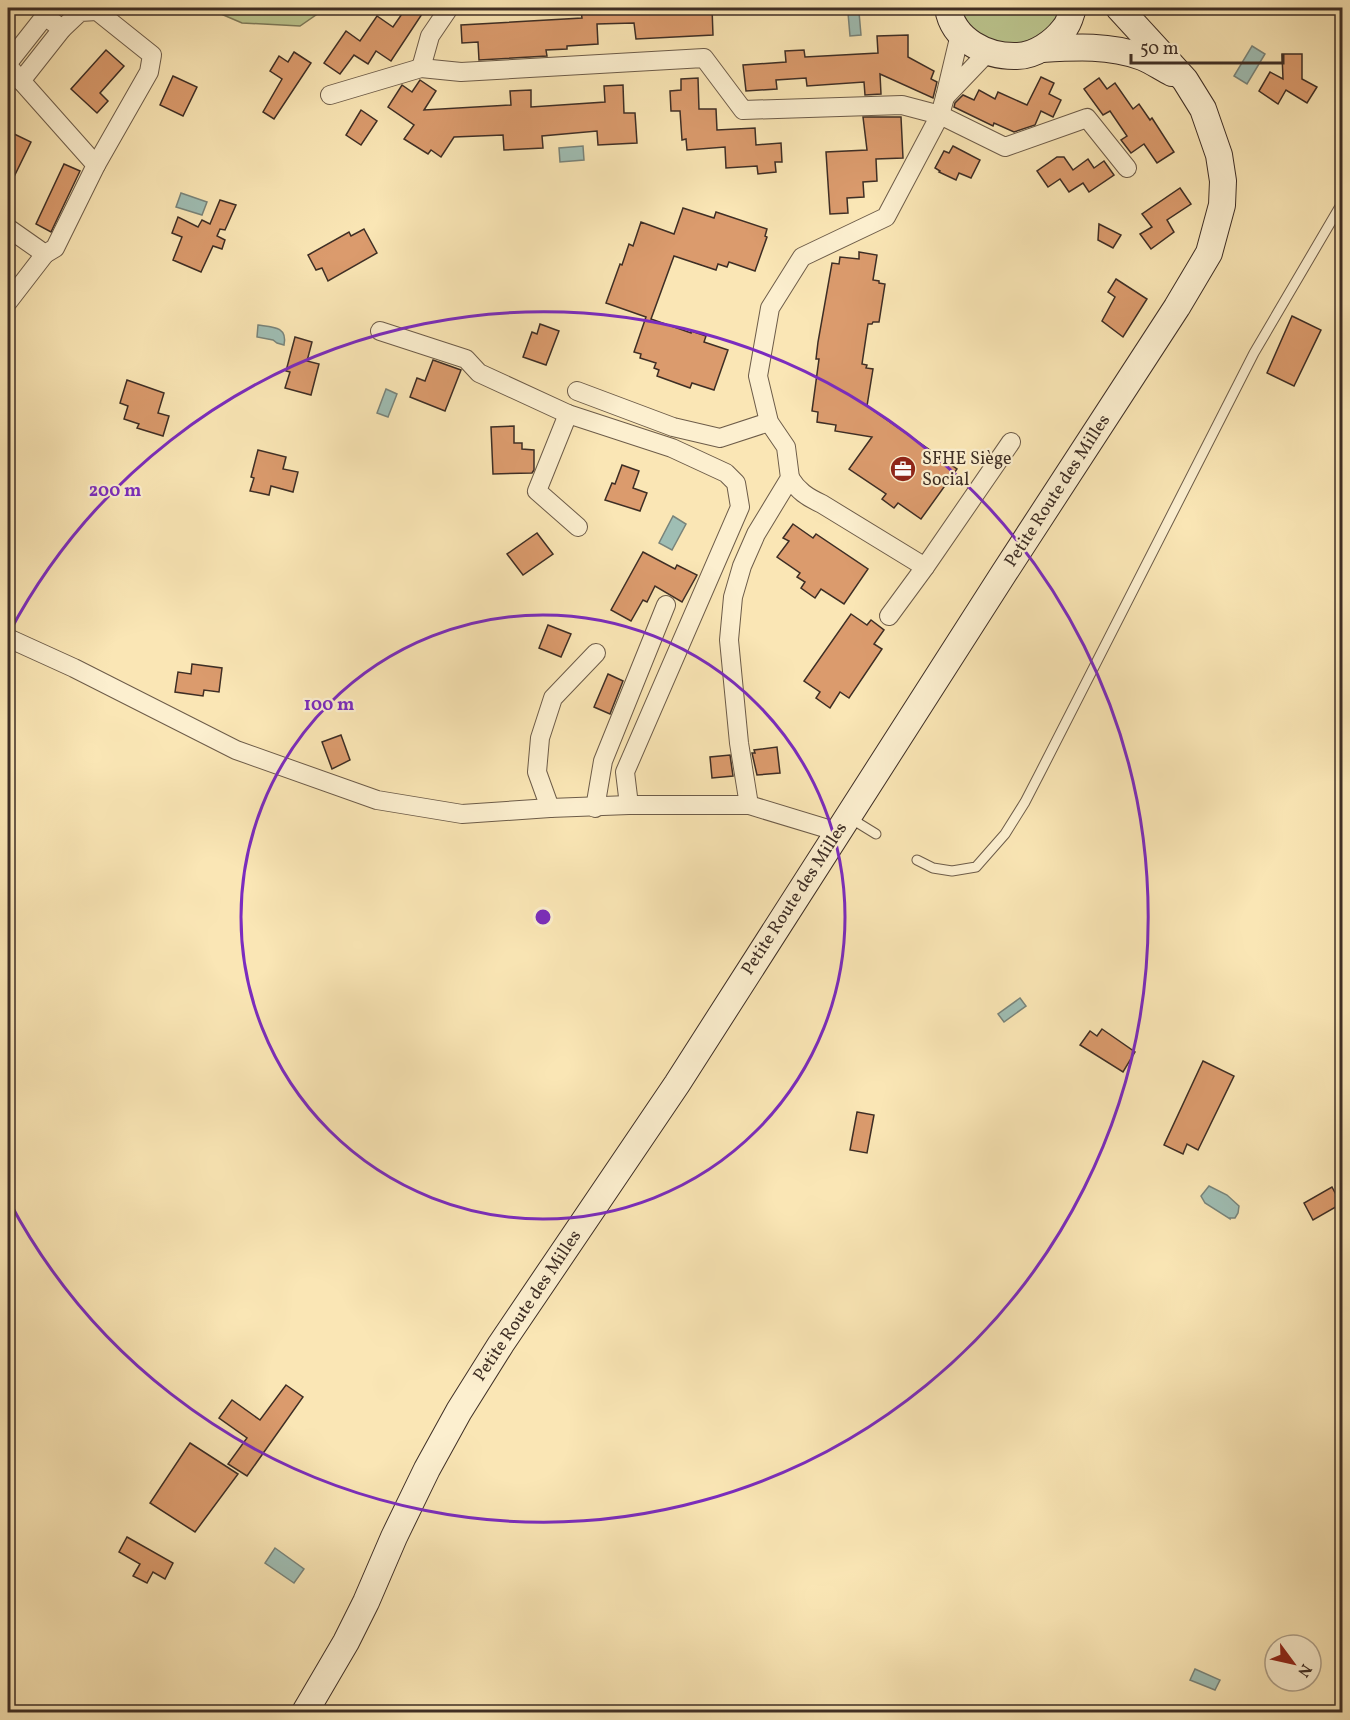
<svg xmlns="http://www.w3.org/2000/svg" width="1350" height="1720" font-family="Vollkorn,serif">
<rect width="100%" height="100%" fill="#fae6b5"/>
<filter id="stains"><feTurbulence type="fractalNoise" baseFrequency=".00333" numOctaves="4"/><feColorMatrix values="0 0 0 0 .2 0 0 0 0 .09 0 0 0 0 .02 0 0 0 .5 -.17"/></filter>
<radialGradient id="worn" r=".72"><stop offset=".6" stop-color="#630" stop-opacity="0"/><stop offset="1" stop-color="#630" stop-opacity=".3"/></radialGradient>
<g fill="#bcc68f" stroke="#7d7a5a" stroke-width="1.5">
<polygon points="207,8 326,8 300,26 242,23"/>
<path d="M961 8H1060C1044 55 976 57 961 8Z"/>
</g>
<g fill="#9fbeb4" stroke="#78847b" stroke-width="1.5">
<polygon points="859,12 861,35 850,36 848,13"/>
<polygon points="1252,46 1265,54 1247,84 1234,76"/>
<polygon points="583,146 584,160 560,162 559,148"/>
<polygon points="181,193 207,202 202,215 176,207"/>
<path d="M258 325C272 327 288 326 284 345L277 343 273 340 257 337Z"/>
<polygon points="386,389 397,394 388,417 377,413"/>
<polygon points="673,516 686,524 672,550 659,543"/>
<polygon points="1020,998 1026,1006 1004,1022 998,1014"/>
<polygon points="1209,1186 1227,1195 1239,1206 1238,1213 1235,1218 1230,1218 1230,1219 1205,1203 1201,1196"/>
<polygon points="275,1548 304,1569 294,1583 265,1563"/>
<polygon points="1195,1669 1220,1680 1215,1690 1190,1680"/>
</g>
<g fill="#db9b6d" stroke="#3e2e25" stroke-width="1.5">
<polygon points="406,8 426,8 391,61 376,51 368,64 354,55 340,74 324,63 346,31 360,41 377,16 393,27"/>
<polygon points="618,8 712,8 713,35 636,39 634,23 597,24 598,44 567,46 567,49 546,50 547,56 479,60 478,42 462,43 461,25 582,18 581,11"/>
<polygon points="908,35 908,57 934,71 931,79 937,82 933,98 880,74 881,94 865,95 864,82 807,86 806,78 776,80 777,89 746,91 743,65 786,62 785,51 804,50 805,57 878,53 877,36"/>
<polygon points="106,50 124,66 100,93 108,101 97,113 71,89"/>
<polygon points="294,52 311,63 274,119 263,112 282,79 270,71 279,56 288,62"/>
<polygon points="1282,54 1302,54 1302,79 1317,87 1307,103 1286,90 1278,104 1259,91 1270,72 1283,79"/>
<polygon points="173,76 197,87 183,116 160,105"/>
<polygon points="1041,77 1054,83 1049,94 1061,100 1053,117 1041,111 1035,125 1014,132 994,123 993,126 954,107 955,103 963,95 974,100 979,90 995,99 998,92 1027,105"/>
<polygon points="698,78 699,109 716,109 717,130 755,128 756,145 781,143 782,162 775,162 776,172 758,174 757,166 726,168 725,147 687,150 686,139 682,140 680,111 671,111 670,91 681,90 681,79"/>
<polygon points="1099,78 1107,89 1115,83 1133,109 1139,104 1150,120 1152,118 1174,152 1157,163 1144,144 1131,153 1121,140 1127,136 1110,111 1103,115 1084,89"/>
<polygon points="420,80 436,91 424,110 511,105 510,91 531,90 531,107 605,102 604,86 623,85 624,113 635,113 637,143 598,145 597,131 542,136 543,148 504,150 503,135 454,137 441,157 431,150 428,154 404,139 414,125 388,107 402,85 412,92"/>
<polygon points="361,110 377,121 361,145 346,135"/>
<polygon points="863,117 901,117 903,158 876,159 877,181 863,182 864,197 847,198 848,213 830,214 826,152 867,150"/>
<polygon points="8,131 31,142 8,189"/>
<polygon points="953,146 980,160 971,178 959,173 956,180 939,172 940,171 935,168 944,151 949,153"/>
<polygon points="1057,157 1064,157 1073,170 1088,159 1094,168 1104,161 1114,175 1089,192 1083,183 1069,192 1060,179 1048,187 1037,171"/>
<polygon points="64,164 80,171 51,232 36,224"/>
<polygon points="1180,188 1191,204 1167,220 1174,232 1151,249 1140,234 1152,227 1142,214"/>
<polygon points="220,200 236,205 225,230 220,229 217,236 225,240 222,249 213,246 201,272 173,260 182,237 172,233 178,217 198,227 202,220 210,224"/>
<polygon points="683,208 714,218 716,212 767,229 765,236 767,237 755,271 729,262 727,267 718,264 716,270 674,256 651,319 691,333 691,331 706,336 704,342 728,350 714,390 692,383 690,388 657,376 659,370 654,368 656,363 640,358 641,354 634,352 646,317 606,303 620,264 622,265 629,244 633,246 641,222 674,234"/>
<polygon points="1099,224 1121,235 1113,248 1098,240"/>
<polygon points="364,229 377,253 328,281 322,268 316,270 308,255 349,232 351,236"/>
<polygon points="859,252 877,255 873,280 879,281 879,283 885,284 879,322 873,322 872,324 868,324 862,364 867,365 866,368 873,369 867,406 957,469 921,519 898,503 894,508 882,499 886,494 849,469 872,437 835,431 836,425 817,422 818,412 812,411 819,359 816,359 818,342 832,263 839,264 840,257 859,259"/>
<polygon points="1116,279 1147,299 1123,337 1102,321 1115,297 1108,292"/>
<polygon points="1292,316 1321,330 1294,386 1267,373"/>
<polygon points="540,324 559,331 546,365 523,357 532,332 537,334"/>
<polygon points="295,337 312,342 307,361 319,364 311,395 285,388 290,372 286,371"/>
<polygon points="433,360 461,370 445,411 410,397 417,378 425,381"/>
<polygon points="127,380 164,393 158,413 169,416 163,436 137,428 139,424 124,419 128,406 120,403"/>
<polygon points="514,426 514,443 522,443 522,449 534,450 534,470 532,473 493,474 491,427"/>
<polygon points="258,450 286,457 283,469 298,472 293,492 271,486 269,495 250,491 254,478 251,477"/>
<polygon points="622,465 639,471 633,488 647,493 640,511 605,500 612,483 615,484"/>
<polygon points="793,524 813,538 816,534 868,569 844,604 821,589 815,598 801,588 805,582 797,577 800,573 777,557 789,541 783,538"/>
<polygon points="537,533 553,554 523,575 507,554"/>
<polygon points="643,552 675,569 677,565 697,575 682,602 655,586 647,602 643,600 631,621 611,610"/>
<polygon points="851,614 867,625 871,620 884,630 874,644 882,649 849,698 840,692 830,708 816,698 820,692 804,681"/>
<polygon points="548,625 571,634 561,657 539,648"/>
<polygon points="192,664 222,668 219,692 204,690 203,696 175,692 178,672 191,674"/>
<polygon points="608,674 623,681 610,714 594,707"/>
<polygon points="341,735 350,760 332,769 322,742"/>
<polygon points="777,747 780,773 757,775 752,753 755,753 754,750"/>
<polygon points="730,755 733,776 712,778 710,757"/>
<polygon points="1102,1029 1135,1052 1123,1072 1080,1045 1090,1031 1097,1036"/>
<polygon points="1203,1061 1234,1076 1198,1150 1187,1144 1183,1154 1164,1145"/>
<polygon points="857,1112 874,1115 867,1153 850,1150"/>
<polygon points="1332,1187 1341,1204 1313,1220 1304,1203"/>
<polygon points="286,1385 303,1397 247,1476 228,1464 247,1438 219,1418 232,1400 260,1420"/>
<polygon points="190,1443 238,1474 195,1532 150,1503"/>
<polygon points="127,1537 173,1563 165,1579 153,1572 147,1583 133,1576 140,1564 119,1552"/>
</g>
<g fill="none" stroke-linecap="round" stroke-linejoin="round">
<g stroke="#6d5c49" stroke-width="11">
<g id="service">
<polyline points="850,818 876,834"/>
<polyline points="917,860 933,868 952,871 976,867 1005,834 1025,802 1041,771 1254,353 1342,203"/>
</g>
</g>
<g stroke="#6d5c49" stroke-width="20">
<g id="minor">
<polyline points="62,29 80,12 97,11 152,55 149,72 96,165"/>
<polyline points="960,34 945,97 988,52"/>
<polyline points="8,63 45,16 62,29 21,81"/>
<polyline points="8,66 96,165 55,248 45,254"/>
<polyline points="421,68 430,36 449,8"/>
<polyline points="330,95 421,68 461,72 704,58 743,110 902,105 940,115 1005,147 1087,118 1127,168"/>
<polyline points="8,228 45,254 8,302"/>
<polyline points="380,331 466,359 479,373 568,414 672,448 726,473 736,483 740,507 625,772 629,805"/>
<polyline points="577,391 673,427 720,438 769,422"/>
<polyline points="568,414 537,491 578,527"/>
<path d="M790 478C798 491 807 497 822 504L925 567 1011 442"/>
<polyline points="889,616 925,567"/>
<polyline points="8,638 74,668 236,750 377,800 462,814 550,808 629,805 749,805 838,832"/>
<polyline points="749,805 739,743 729,640 733,597 742,566 756,534 790,478 786,447 769,422 758,376 770,308 802,257 886,217 940,115 945,97"/>
<polyline points="550,808 537,772 540,738 553,698 596,653"/>
<polyline points="595,808 603,761 666,605"/>
</g>
</g>
<g stroke="#3e2e25" stroke-width="28">
<g id="secondary">
<path d="M948 8C953 40 987 57 1017 56 1035 56 1054 42 1064 29 1069 24 1071 14 1073 8"/>
<path d="M1042 49C1076 47 1110 45 1142 57 1152 61 1162 68 1172 73"/>
<polyline points="305,1712 346,1642 366,1602 394,1537 427,1469 459,1411 501,1344 677,1084 1004,573 1177,307 1209,253 1222,205 1223,181 1219,155 1203,109 1185,80 1119,8"/>
</g>
</g>
<use href="#service" stroke="#fcefcf" stroke-width="9"/>
<use href="#minor" stroke="#fcefcf" stroke-width="18"/>
<use href="#secondary" stroke="#fcefcf" stroke-width="26"/>
</g>
<g fill="none" stroke="#7b2cbf" stroke-width="3">
<circle cx="543" cy="917" r="302"/>
<path d="M9 633A605 605 0 1 1 9 1201"/>
</g>
<defs>
<g id="office-disc" transform="scale(1.35)"><circle r="9.5" fill="#8f2418" stroke="#fcefcf"/><path d="M-6-3h4V-5.5h4V-3h4V5H-6ZM-1-4.5V-3h2v-1.5ZM-6 0V1H6V0Z" fill="#fff"/></g>
</defs>
<g fill-rule="evenodd">
<use href="#office-disc" x="903" y="469"/>
</g>
<g text-anchor="middle" dominant-baseline="central" stroke-width="4.5" stroke-linejoin="round" paint-order="stroke">
<g font-size="18" fill="#3e2e25" stroke="#fcefcf" text-anchor="start">
<text x="922" y="459">SFHE Siège<tspan x="922" dy="21">Social</tspan></text>
</g>
<g font-size="18" fill="#3e2e25" stroke="#fcefcf">
<text transform="translate(1058 491) rotate(-57)">Petite Route des Milles</text>
<text transform="translate(795 899) rotate(-57)">Petite Route des Milles</text>
<text transform="translate(528 1306) rotate(-56)">Petite Route des Milles</text>
</g>
</g>
<circle cx="543" cy="917" r="9" fill="#7b2cbf" stroke="#fcefcf" stroke-width="3"/>
<g font-size="18" text-anchor="middle" font-weight="bold" fill="#7b2cbf" stroke="#fcefcf" stroke-width="4.5" stroke-linejoin="round" paint-order="stroke">
<text x="115" y="496">200 m</text>
<text x="329" y="710">100 m</text>
</g>
<rect width="1350" height="1720" fill="none" stroke="#fae6b5" stroke-width="30"/>
<rect x="9" y="9" width="1332" height="1702" fill="none" stroke="#3e2e25" stroke-width="3"/>
<rect x="15" y="15" width="1320" height="1690" fill="none" stroke="#3e2e25" stroke-width="1.5"/>
<g transform="translate(1293 1663) rotate(123)"><circle r="28" fill="#fcefcf" stroke="#b0a28b" stroke-width="1.5"/>
<path d="M0-4.5L10 22L0 15L-10 22Z" fill="#8f2418"/>
<text y="-9" font-size="16" font-weight="bold" text-anchor="middle" fill="#3e2e25">N</text>
</g>
<path d="M1131 54v9h152v-9" fill="none" stroke="#3e2e25" stroke-width="3"/>
<text x="1140" y="54" font-size="18" fill="#3e2e25" stroke="#fcefcf" stroke-width="4.5" paint-order="stroke">50 m</text>
<rect width="100%" height="100%" filter="url(#stains)"/>
<rect width="100%" height="100%" fill="url(#worn)"/>
</svg>
